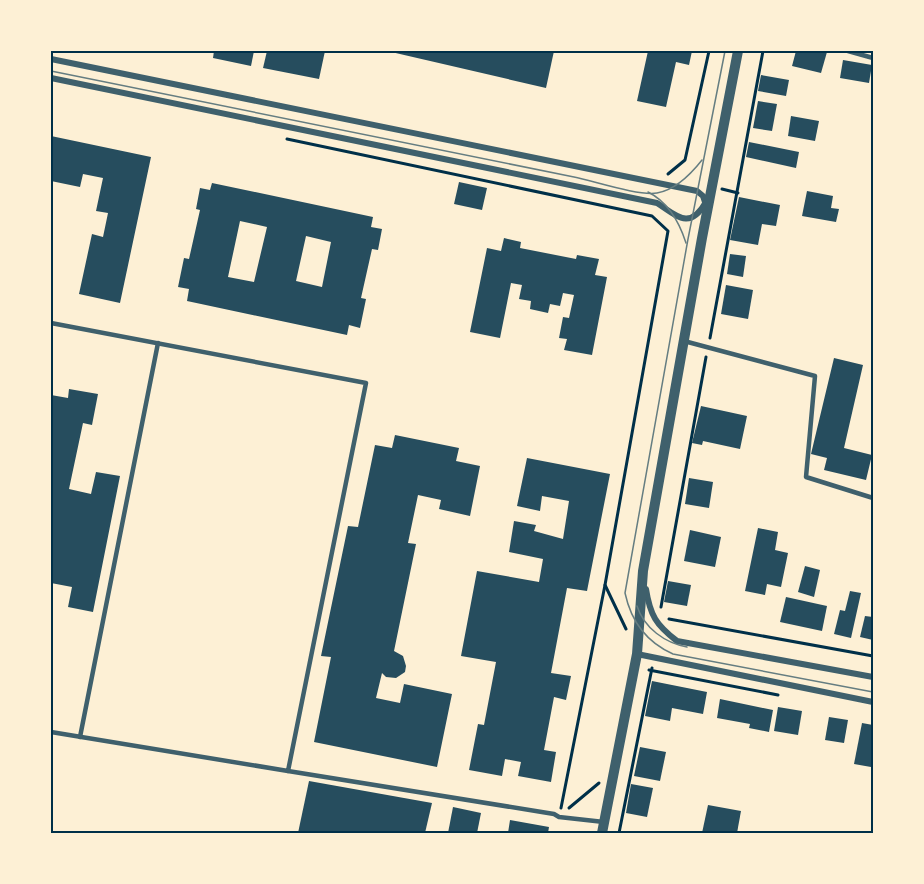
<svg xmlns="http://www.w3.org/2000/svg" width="924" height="884" font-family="'Sofia Sans Condensed',sans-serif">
<rect width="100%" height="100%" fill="#fdf0d5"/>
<g fill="#264d5e" fill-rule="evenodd">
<polygon points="214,51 254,51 251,66 213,58"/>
<polygon points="267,51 325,51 319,79 263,68"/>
<polygon points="387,51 554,51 546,88"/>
<polygon points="648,51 692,51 689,65 676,62 666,107 637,101"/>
<polygon points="796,51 827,52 821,73 792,66"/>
<polygon points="843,60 872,65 869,83 840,78"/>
<polygon points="761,75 789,80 786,96 758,91"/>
<polygon points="758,101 777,104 772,131 753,128"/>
<polygon points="791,116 819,121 815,141 788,136"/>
<polygon points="51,136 151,157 120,303 79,294 92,234 103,237 108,213 96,211 103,178 83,174 80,187 51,181 53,166 51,166"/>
<polygon points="749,142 799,152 796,168 746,157"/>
<polygon points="459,182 487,188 482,210 454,204"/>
<path d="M212 183 373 217 371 227 382 229 378 250 372 249 361 298 366 299 360 328 349 325 347 335 187 301 189 289 178 287 184 258 189 259 200 210 196 209 200 188 210 190ZM240 221 267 227 254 282 228 277ZM306 236 331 242 322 287 296 281Z"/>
<polygon points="807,191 833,196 831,208 839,209 836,222 802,216"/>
<polygon points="739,197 780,205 776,226 762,224 758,245 730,240"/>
<polygon points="504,238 521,242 520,248 576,259 577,255 599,259 595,275 607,277 592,355 564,350 567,339 559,338 563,317 569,318 574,295 563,293 560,306 550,304 548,313 530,309 531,301 519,299 522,285 511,283 500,338 470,332 487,248 501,251"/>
<polygon points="730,254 746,256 743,277 727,274"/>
<polygon points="726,285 753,290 748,319 721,314"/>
<polygon points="834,358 863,365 844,448 872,455 866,480 824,470 827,458 811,454"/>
<polygon points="69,389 98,394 92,425 83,423 69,489 91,494 96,472 120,476 93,612 68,607 72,587 51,583 51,432 53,425 51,424 51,395 68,398"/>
<polygon points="701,406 747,416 740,449 703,441 702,445 692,443"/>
<polygon points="395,435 459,448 456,461 480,466 470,516 439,509 441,500 418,495 408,543 416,544 394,651 403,656 406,666 405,672 396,678 386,677 382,673 376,698 400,703 404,684 452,694 437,767 314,742 331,657 321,656 348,526 358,527 375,445 392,448"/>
<polygon points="527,458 610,474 587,591 567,588 551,673 571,676 566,700 554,697 544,750 556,752 551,782 518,776 521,762 505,759 502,776 469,770 478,724 484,725 496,662 461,656 477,571 539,582 543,559 509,552 514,521 536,525 534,531 563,539 569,501 542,496 540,511 517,506"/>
<polygon points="689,478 713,482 709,508 685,504"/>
<polygon points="758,528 778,532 775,550 788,553 781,587 767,584 765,595 745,591"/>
<polygon points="690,530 721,537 715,567 684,561"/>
<polygon points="805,566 820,570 814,597 798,592"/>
<polygon points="668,581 691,585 687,606 664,602"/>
<polygon points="850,591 861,593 851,638 834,634 840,610 845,611"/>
<polygon points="786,597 827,606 822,631 780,622"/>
<polygon points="865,616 873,617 873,640 860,637"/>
<polygon points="652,681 707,692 703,714 672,708 670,721 645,716"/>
<polygon points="720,699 773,710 769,732 749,728 750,724 717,718"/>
<polygon points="778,707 802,711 798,735 774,731"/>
<polygon points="829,717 848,720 844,743 825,740"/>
<polygon points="862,723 873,725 873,756 871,767 854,764"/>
<polygon points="640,747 666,752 660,781 634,776"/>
<polygon points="309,781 432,803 425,833 298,833"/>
<polygon points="631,784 653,788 647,817 626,813"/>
<polygon points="708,805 741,811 737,833 702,833"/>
<polygon points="453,807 481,813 477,833 448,833"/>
<polygon points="510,820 549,827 548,833 508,833"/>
</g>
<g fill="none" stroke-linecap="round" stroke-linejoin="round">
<g stroke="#003049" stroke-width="3">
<polyline points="287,139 652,216 668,231 605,585 626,629"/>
<polyline points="668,174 685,160 709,51"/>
<polyline points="722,189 738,193"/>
<polyline points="710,338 763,51"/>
<polyline points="661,607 706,357"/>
<polyline points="669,619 873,656"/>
<polyline points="649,670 778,695"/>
<polyline points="561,808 605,585"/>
<polyline points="569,808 599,783"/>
<polyline points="619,833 652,668"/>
</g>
<g stroke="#3f606c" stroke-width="4.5">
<polyline points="848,51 873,58"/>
<polyline points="51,323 366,383 288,771 51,732"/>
<polyline points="684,341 815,376 806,477 873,498"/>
<polyline points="80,737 158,343"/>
<polyline points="288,771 554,814 559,817 604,822"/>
</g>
<g stroke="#3f606c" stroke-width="6">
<polyline points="51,59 697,191 703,196 706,205"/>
<path d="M51 78 657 203C678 217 690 230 706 202"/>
<path d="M646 589C650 615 656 625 677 641L873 677"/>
<polyline points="637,654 873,702"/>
</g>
<polyline stroke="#3f606c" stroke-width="10" points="602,833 637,654 643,571 702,238 738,51"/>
<g stroke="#657d81" stroke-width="1.5">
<path d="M725 51 688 239 625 593C631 621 646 642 673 654L873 692"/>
<path d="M51 71 574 177C594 181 638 196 657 193 675 190 691 174 702 160"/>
<path d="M648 192C668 202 679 221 686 243"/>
<path d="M637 606C644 628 665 643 687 647"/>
</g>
</g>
<rect width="924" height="884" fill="none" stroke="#fdf0d5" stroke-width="105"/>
<rect x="52" y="52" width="820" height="780" fill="none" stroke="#003049" stroke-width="2"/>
</svg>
